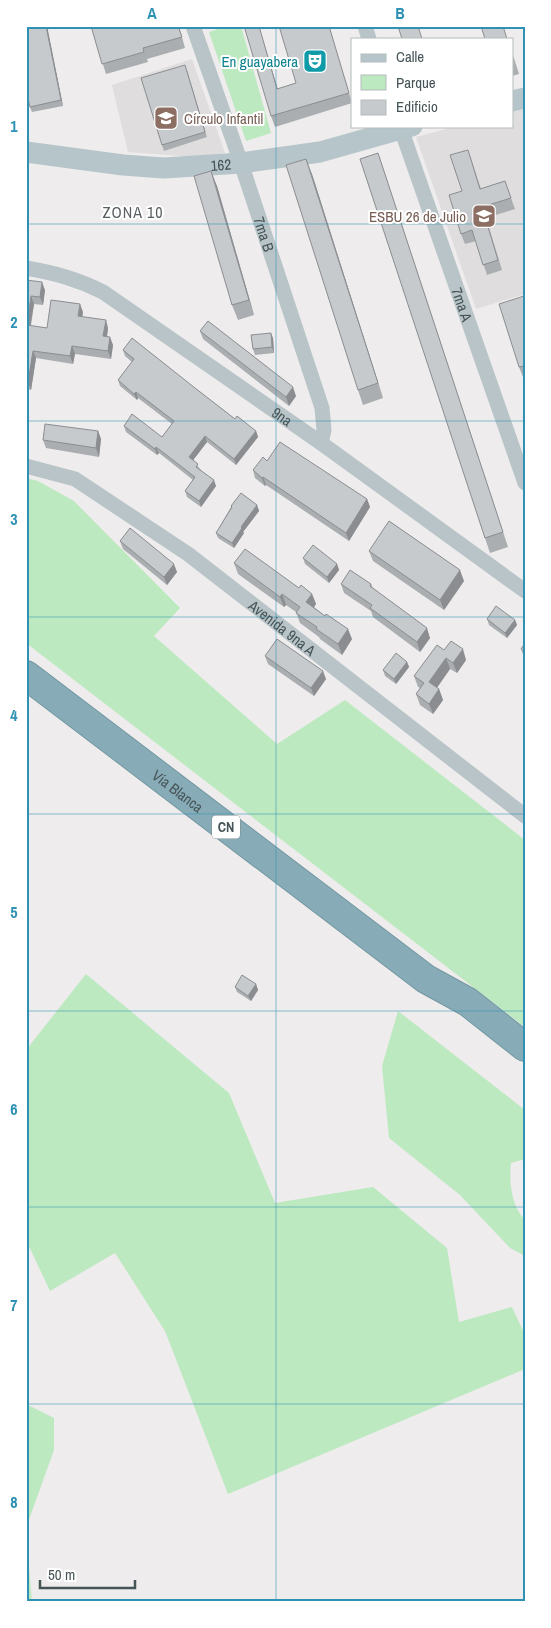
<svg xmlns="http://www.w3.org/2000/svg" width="551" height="1628" font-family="'Archivo Narrow',sans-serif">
<rect width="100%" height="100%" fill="#eeecec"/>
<g fill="#dfddde">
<polygon points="192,59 225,153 193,157 128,152 112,85"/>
<polygon points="525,109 525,294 476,309 416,137 457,126 512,126 512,112"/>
</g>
<g fill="#bde9c0">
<polygon points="227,26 241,26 271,133 246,141 209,32"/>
<polygon points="26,478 38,481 74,501 180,608 154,636 277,744 345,700 525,840 525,1027 26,643"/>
<polygon points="86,974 229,1093 275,1203 373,1187 447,1248 459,1322 512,1307 525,1335 525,1369 228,1494 165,1331 115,1253 50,1291 26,1240 26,1050"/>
<path d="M398 1011 525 1110V1159L511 1163C509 1182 511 1206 525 1220V1256L510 1248 460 1195 389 1138 382 1066Z"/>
<polygon points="26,1404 54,1418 54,1450 26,1528"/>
<polygon points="26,1532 32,1602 26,1602"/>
</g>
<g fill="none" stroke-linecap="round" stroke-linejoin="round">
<g stroke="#7398a2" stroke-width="30">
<g id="highway">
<path id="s6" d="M26 675 426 979 468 1002 525 1047"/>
</g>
</g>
<g stroke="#b8c4c7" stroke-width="15">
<path id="s1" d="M193 26 241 163 322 408 324 430 321 443"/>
<polyline points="365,26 369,39"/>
<path id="s2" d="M400 126 525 483"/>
<path id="s3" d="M26 268C55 273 77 279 103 292L321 443 525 591"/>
<path id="s4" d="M26 466 75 479 188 554 525 816"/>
</g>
<g stroke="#b6c5c9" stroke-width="21">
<polyline points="512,101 525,98"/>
<path id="s5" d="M26 152 123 165 164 168 241 163 320 152 412 126"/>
</g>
<use href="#highway" stroke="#87acb7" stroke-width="28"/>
</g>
<g fill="#aaaeb0">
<polygon points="47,26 63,106 32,112 30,107"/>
<polygon points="91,26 179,26 185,48 147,59 148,62 106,74"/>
<polygon points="329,26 352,103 275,127 271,116 278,89 296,83"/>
<polygon points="512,52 519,74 512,76"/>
<polygon points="187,70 207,137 164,151 162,145"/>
<polygon points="468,150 481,189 505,181 515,209 486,218 502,270 487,275 476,241 465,244 461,234 462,191"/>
<polygon points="378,153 508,547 490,553 485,538"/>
<polygon points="312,174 383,398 363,405 358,390"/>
<polygon points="217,186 254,315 238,320 232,305"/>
<polygon points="26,280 45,290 43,305 34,304 31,326 47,328 83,312 82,317 108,328 107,336 113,345 111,359 75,354 73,364 36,358 31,390 26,389"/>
<polygon points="525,298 525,382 519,367"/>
<polygon points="200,331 296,396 289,406 203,339"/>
<polygon points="273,338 274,353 255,355 253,349"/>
<polygon points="123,350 195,388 235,419 256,431 258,437 236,465 207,442 193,460 200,469 216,486 201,507 187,497 185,491 193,480 159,453 157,455 126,432 124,426 162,437 172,424 138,398 137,400 120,386 118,380 132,362 125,356"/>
<polygon points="98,431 101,439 99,457 46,448 43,440"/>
<polygon points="267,461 367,499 370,507 349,541 266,485 265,486 255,478 253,470"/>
<polygon points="257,505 259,511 243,532 244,533 234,548 218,538 216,533 231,507 231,506"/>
<polygon points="120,541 177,572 167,585 123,549"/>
<polygon points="369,551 464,581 444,610 373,561"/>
<polygon points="303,558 337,564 339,570 329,583 305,564"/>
<polygon points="234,563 312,594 316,604 314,607 352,639 342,655 320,639 319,637 300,623 296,612 286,605 284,607 238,574"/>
<polygon points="341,584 371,584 373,588 430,638 420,652 373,617 371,611 344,593"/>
<polygon points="487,619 515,620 517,625 507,638 489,625"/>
<polygon points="525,643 525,658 524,657 521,649"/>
<polygon points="444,650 466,660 457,673 450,669 437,688 439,689 443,700 433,714 420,705 416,694 420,688 418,687 414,676"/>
<polygon points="265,656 326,679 314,696 268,664"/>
<polygon points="407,662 409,667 396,684 385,676 383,670"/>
<polygon points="256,984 258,990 251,1001 237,992 235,987"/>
</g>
<g fill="#8b8d90">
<polygon points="46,26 47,26 63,106 61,100"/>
<polygon points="259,26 281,100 277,89"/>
<polygon points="378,153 383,168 508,547 503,532"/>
<polygon points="306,159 312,174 383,398 378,383"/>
<polygon points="211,171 217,186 254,315 249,300"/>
<polygon points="42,282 45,290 43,305 40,297"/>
<polygon points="31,296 34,304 29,333 27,325"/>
<polygon points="80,304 83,312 81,324 78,316"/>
<polygon points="106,320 108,328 106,344 103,336"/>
<polygon points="271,333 273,338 274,353 272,347"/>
<polygon points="110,337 113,345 111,359 108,351"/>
<polygon points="72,346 75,354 73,364 70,356"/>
<polygon points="33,351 36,358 31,390 28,382"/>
<polygon points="293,387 296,396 289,406 286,397"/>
<polygon points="136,392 138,398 137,400 134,394"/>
<polygon points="98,431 101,439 99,457 96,448"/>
<polygon points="256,431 258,437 236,465 234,459"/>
<polygon points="205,436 207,442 191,463 189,457"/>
<polygon points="156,447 159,453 157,455 155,449"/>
<polygon points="263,477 266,485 265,486 262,478"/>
<polygon points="214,480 216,486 201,507 199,501"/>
<polygon points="367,499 370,507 349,541 346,533"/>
<polygon points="257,505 259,511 243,532 244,533 234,548 232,543 241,527"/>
<polygon points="174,564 177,572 167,585 164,577"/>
<polygon points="337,564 339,570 329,583 327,577"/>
<polygon points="460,570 464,581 444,610 440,600"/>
<polygon points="282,594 286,605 284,607 280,597"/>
<polygon points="312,594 316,604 310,613 306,602"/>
<polygon points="515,620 517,625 507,638 505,633"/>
<polygon points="427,628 430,638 420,652 417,642"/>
<polygon points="348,629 352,639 342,655 338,644"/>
<polygon points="463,649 466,660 457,673 453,663"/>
<polygon points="446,658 450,669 433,693 429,682"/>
<polygon points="407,662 409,667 396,684 394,679"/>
<polygon points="323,671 326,679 314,696 311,688"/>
<polygon points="439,689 443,700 433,714 429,704"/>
<polygon points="256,984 258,990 251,1001 248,996"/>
</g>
<g fill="#c6cacd" stroke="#8b8d90">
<polygon points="26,26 46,26 61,100 30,107 26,91"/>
<polygon points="91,26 178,26 182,37 143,48 144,52 102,64"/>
<polygon points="244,26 259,26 277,89 296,83 279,26 329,26 349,93 271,116"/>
<polygon points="398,26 418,26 422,39 402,39"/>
<polygon points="481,26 503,26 507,39 485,39"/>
<polygon points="185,65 205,132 162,145 141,78"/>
<polygon points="468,150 480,189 505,181 511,198 482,207 498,260 483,265 472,230 461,234 449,195 462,191 450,155"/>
<polygon points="378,153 503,532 485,538 360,159"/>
<polygon points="306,159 378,383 358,390 286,165"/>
<polygon points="211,171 249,300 232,305 194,176"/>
<polygon points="26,280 42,282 40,297 31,296 27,325 47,328 51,300 80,304 78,316 106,320 103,336 110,337 108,351 72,346 70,356 33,351 28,382 26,382"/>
<polygon points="524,296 525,298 525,366 519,367 499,304"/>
<polygon points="208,321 293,387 286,397 200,331"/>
<polygon points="271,333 272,347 253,349 251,335"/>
<polygon points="132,338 195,388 235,419 237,416 256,431 234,459 205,436 189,457 198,464 196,467 214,480 199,501 185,491 195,477 156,447 155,449 124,426 132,414 162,437 174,421 136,392 134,394 118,380 134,359 123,350"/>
<polygon points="45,424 98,431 96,448 43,440"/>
<polygon points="280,442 367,499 346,533 263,477 262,478 253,470 263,457 267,461"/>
<polygon points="241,493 257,505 241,527 242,528 232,543 216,533 232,507 231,506"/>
<polygon points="389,521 460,570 440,600 369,551"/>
<polygon points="130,528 174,564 164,577 120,541"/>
<polygon points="313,545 337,564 327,577 303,558"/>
<polygon points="245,549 299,588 301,585 312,594 306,602 325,616 326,614 348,629 338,644 316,629 317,627 296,613 300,607 282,594 280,597 234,563"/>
<polygon points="350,570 371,584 370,586 427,628 417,642 370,608 372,605 341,584"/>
<polygon points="496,606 515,620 505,633 487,619"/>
<polygon points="277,639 323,671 311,688 265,656"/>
<polygon points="451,641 463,649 453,663 446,658 429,682 439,689 429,704 416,694 424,683 414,676 437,645 444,650"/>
<polygon points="525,643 525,652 521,649"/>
<polygon points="396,653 407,662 394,679 383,670"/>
<polygon points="242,975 256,984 248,996 235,987"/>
</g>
<path fill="none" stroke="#2f91b4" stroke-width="1" stroke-opacity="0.55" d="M276 26V1602M26 224H525M26 421H525M26 617H525M26 814H525M26 1011H525M26 1207H525M26 1404H525"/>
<defs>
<g id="theatre-square" transform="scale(1.25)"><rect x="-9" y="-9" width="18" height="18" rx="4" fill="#0f9aa8" stroke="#fff"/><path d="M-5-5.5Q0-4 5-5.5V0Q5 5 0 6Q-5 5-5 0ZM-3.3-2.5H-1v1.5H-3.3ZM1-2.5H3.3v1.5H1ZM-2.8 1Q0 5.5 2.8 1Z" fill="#fff"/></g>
<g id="school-square" transform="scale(1.25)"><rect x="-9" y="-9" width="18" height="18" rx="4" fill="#8d6e63" stroke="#fff"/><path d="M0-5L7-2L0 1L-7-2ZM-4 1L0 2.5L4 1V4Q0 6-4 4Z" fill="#fff"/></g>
</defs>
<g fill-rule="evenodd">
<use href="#theatre-square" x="315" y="61"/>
<use href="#school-square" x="166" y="118"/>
<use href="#school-square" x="484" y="216"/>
</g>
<g text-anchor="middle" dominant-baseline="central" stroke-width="4" stroke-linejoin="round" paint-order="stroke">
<rect fill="#fff" stroke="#7e8789" stroke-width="1" x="212" y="815.5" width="28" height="23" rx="4"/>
<g font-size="14" font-weight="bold" fill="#465457">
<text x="226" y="827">CN</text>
</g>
<g font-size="15" fill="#0d838f" stroke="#fff" text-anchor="end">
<text x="298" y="61">En guayabera</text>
</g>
<g font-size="15" fill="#785e54" stroke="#fff" text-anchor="start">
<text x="184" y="118">Círculo Infantil</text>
<text x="466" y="216" text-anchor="end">ESBU 26 de Julio</text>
</g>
<g font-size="15" fill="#465457" stroke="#fff">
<text stroke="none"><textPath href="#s5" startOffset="196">162</textPath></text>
<text stroke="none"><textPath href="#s1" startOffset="220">7ma B</textPath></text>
<text stroke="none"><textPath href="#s2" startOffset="189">7ma A</textPath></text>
<text stroke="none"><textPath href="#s3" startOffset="299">9na</textPath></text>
<text stroke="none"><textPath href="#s4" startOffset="306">Avenida 9na A</textPath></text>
<text stroke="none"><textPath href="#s6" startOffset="191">Vía Blanca</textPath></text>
</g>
<g font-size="16" letter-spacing="1" fill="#595e60" stroke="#fff">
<text x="133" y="212">ZONA 10</text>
</g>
</g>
<rect width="551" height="1628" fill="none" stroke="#ffffff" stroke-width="55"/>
<rect x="351" y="38" width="162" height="90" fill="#ffffff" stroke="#b5bbbc"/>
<rect x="361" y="54" width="25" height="8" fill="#b6c5c9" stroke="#b5bbbc"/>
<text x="396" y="62" font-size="15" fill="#465457">Calle</text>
<rect x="361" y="75" width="25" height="15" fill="#bde9c0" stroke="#b5bbbc"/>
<text x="396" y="88" font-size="15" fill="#465457">Parque</text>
<rect x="361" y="100" width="25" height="15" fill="#c6cacd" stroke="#b5bbbc"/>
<text x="396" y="112" font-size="15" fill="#465457">Edificio</text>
<path d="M40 1580v8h95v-8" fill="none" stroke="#465457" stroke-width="2.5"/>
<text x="48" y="1580" font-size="15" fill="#465457" stroke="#ffffff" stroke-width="4" paint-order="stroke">50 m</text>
<rect x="28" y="28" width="496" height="1572" fill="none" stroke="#2f91b4" stroke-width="2"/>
<g font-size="16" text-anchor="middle" font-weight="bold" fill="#2f91b4">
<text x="152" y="19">A</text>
<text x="400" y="19">B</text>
<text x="14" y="132">1</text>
<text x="14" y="328">2</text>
<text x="14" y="525">3</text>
<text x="14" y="721">4</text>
<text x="14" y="918">5</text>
<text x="14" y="1115">6</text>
<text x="14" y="1311">7</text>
<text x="14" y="1508">8</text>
</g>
</svg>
